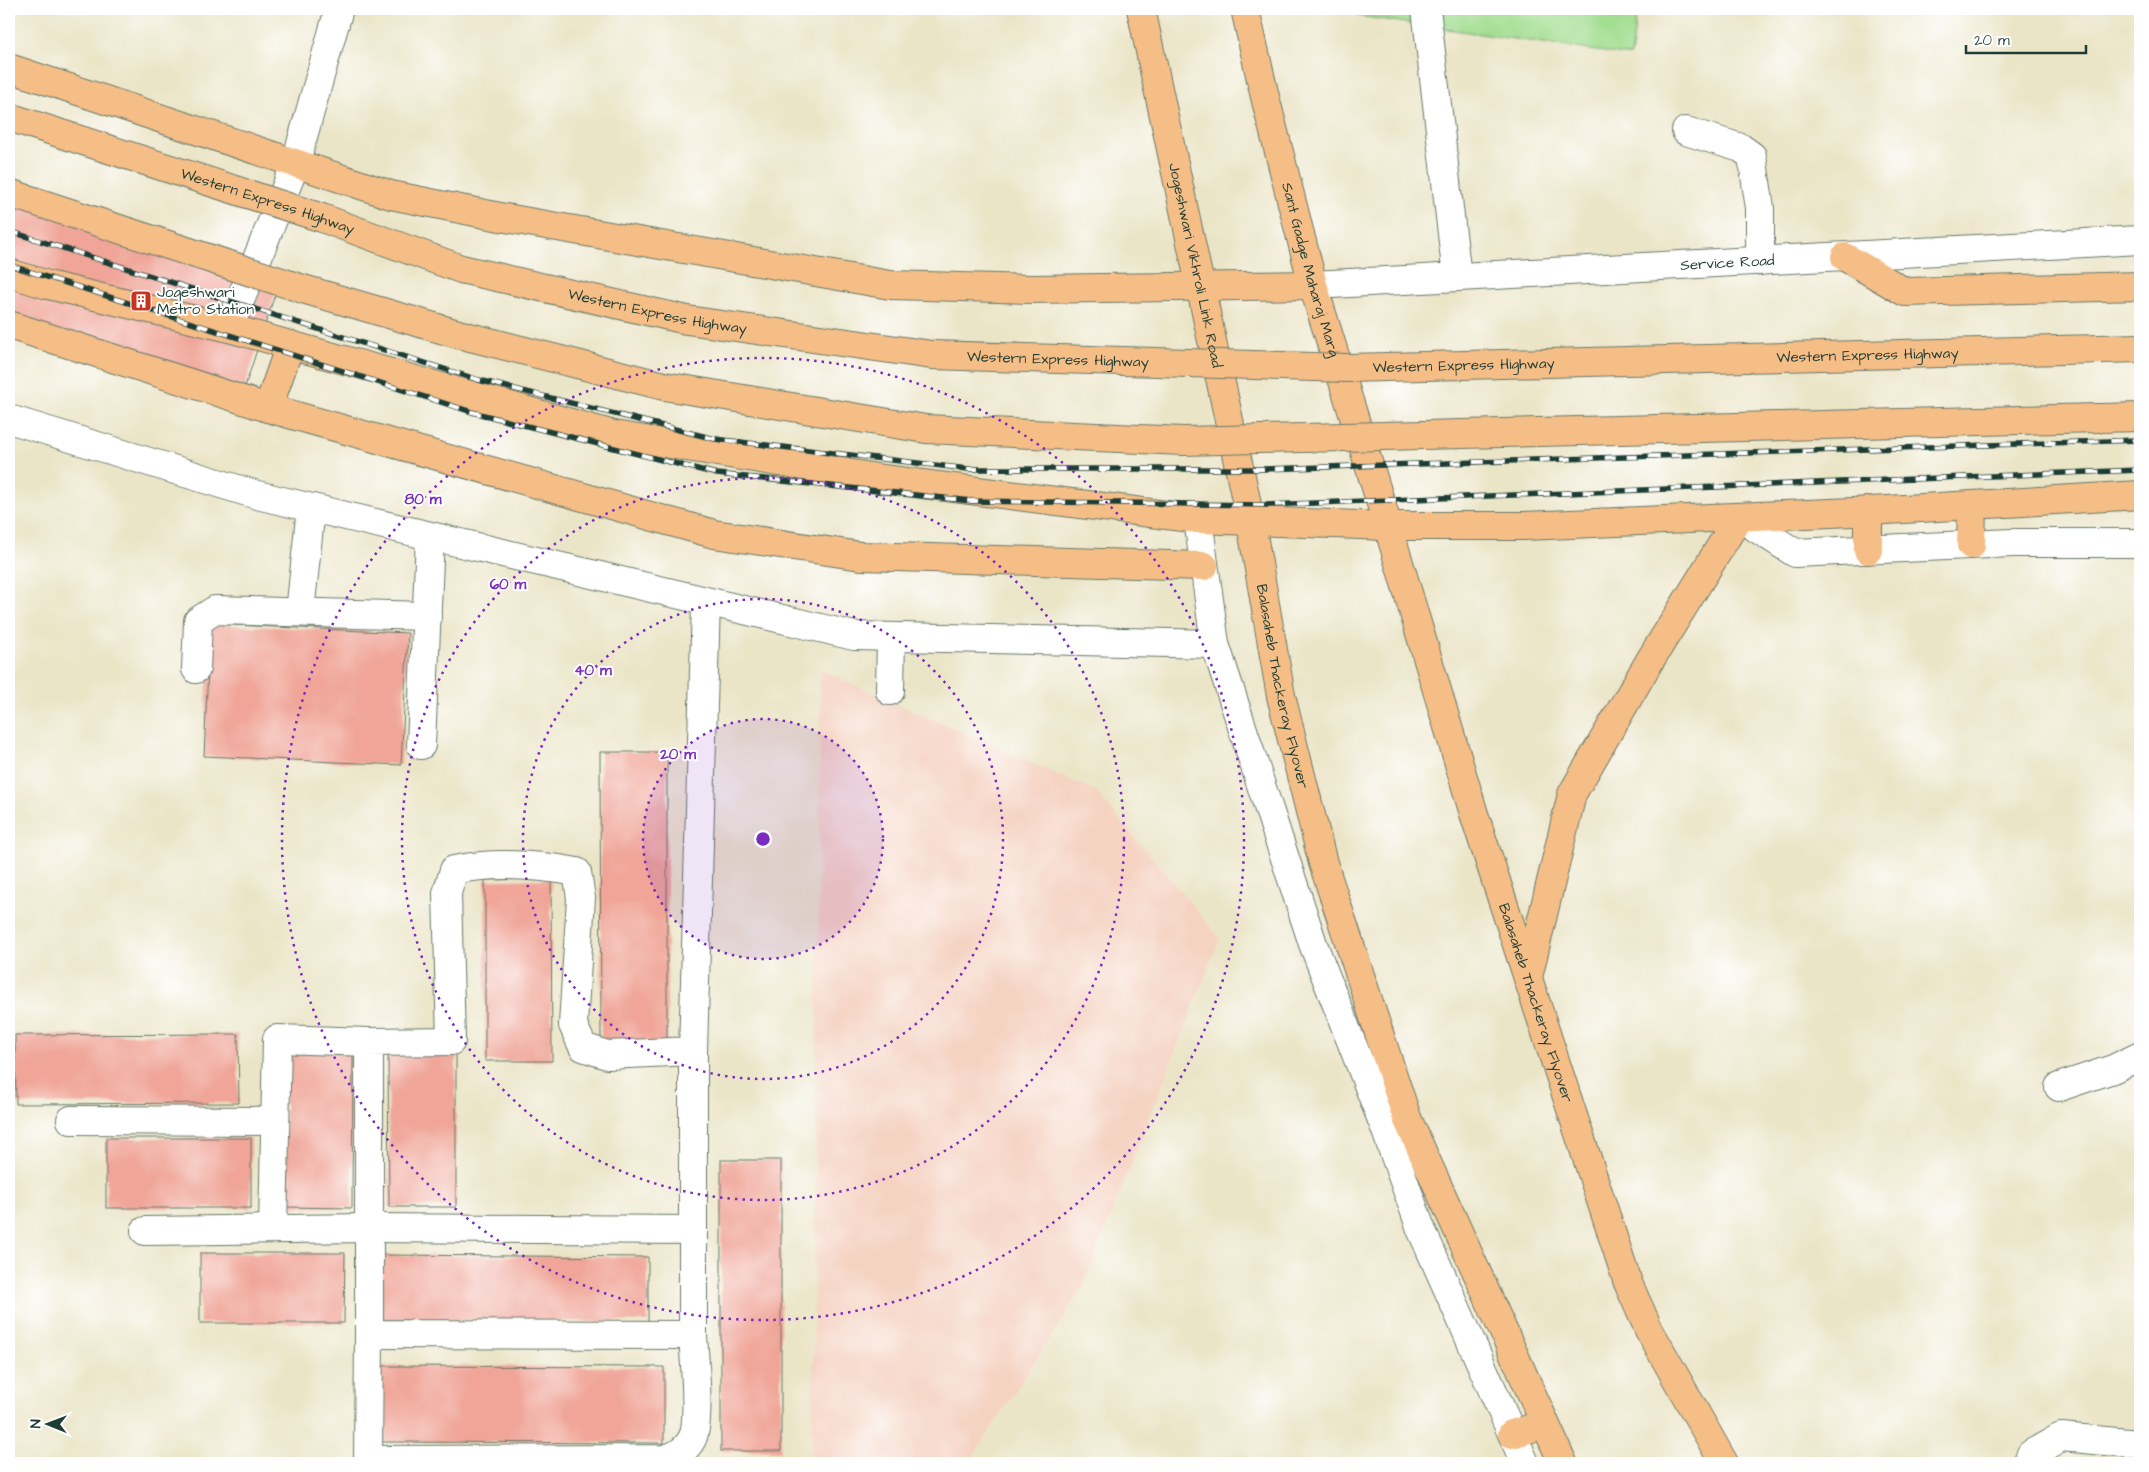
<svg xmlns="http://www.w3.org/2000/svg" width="2149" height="1472" font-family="'Architects Daughter',sans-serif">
<rect width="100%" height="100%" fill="#fff"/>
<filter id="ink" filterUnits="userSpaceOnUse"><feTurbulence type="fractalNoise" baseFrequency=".02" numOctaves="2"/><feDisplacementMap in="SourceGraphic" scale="10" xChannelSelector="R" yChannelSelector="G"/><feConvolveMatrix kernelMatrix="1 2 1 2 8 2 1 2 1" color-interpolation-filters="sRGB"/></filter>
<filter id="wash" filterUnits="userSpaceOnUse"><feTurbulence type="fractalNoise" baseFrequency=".0096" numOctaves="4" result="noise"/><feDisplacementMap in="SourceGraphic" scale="20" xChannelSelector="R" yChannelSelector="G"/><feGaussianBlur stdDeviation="1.12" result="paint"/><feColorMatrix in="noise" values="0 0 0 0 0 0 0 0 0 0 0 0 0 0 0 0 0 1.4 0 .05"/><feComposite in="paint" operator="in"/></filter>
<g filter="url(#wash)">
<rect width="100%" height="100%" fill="#ebe5c8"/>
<polygon fill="#f5d3c2" points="821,670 1095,791 1220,938 1082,1288 969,1463 812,1463"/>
<polygon fill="#a2dd90" stroke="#608d62" points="1356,9 1637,9 1631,56 1358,16"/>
<g id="blocks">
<g fill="#f0a598">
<polygon points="9,189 280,279 241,399 9,322"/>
<polygon points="210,624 408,633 401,765 204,756"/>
<polygon points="600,752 667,752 667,1048 601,1048"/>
<polygon points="551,879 552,1061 485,1061 485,880"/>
<polygon points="238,1034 239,1103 16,1104 15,1035"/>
<polygon points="285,1052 353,1052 352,1208 285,1207"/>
<polygon points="388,1052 456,1052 456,1207 389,1207"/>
<rect x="106" y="1138" width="145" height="70"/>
<rect x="721" y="1160" width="60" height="291"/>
<polygon points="200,1253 345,1253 344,1323 200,1323"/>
<polygon points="380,1255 648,1257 648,1322 379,1320"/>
<polygon points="379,1366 664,1367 664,1443 379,1442"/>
</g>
</g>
</g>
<g filter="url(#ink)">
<use href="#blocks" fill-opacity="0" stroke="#667868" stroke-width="1"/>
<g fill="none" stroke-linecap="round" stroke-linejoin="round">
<g stroke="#667868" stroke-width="30">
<g id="minor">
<polyline points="1426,9 1457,277"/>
<polyline points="1686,131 1741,148 1752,156 1760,208 1760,261"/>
<path id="s1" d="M1313 285 2140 240"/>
<polyline points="229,328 295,165 339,9"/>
<polyline points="9,419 257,495 854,636 1215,644 1198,519"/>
<polyline points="1739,517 1795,553 2012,543 2140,543"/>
<polyline points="300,612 311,508"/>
<polyline points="1215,644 1313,944 1385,1128 1421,1229 1525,1463"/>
<polyline points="196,669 198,621 215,610 427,616"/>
<polyline points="890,691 891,637"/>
<polyline points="421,745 430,537"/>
<path d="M693 1051 607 1055 583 1047 573 1025 581 898 577 872C538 865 493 862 454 870L447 893 451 1041 369 1042V1334L693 1335V1051L706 602"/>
<polyline points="2059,1087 2113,1069 2140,1056"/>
<polyline points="71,1120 275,1121"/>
<polyline points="273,1229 277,1039 369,1042"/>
<polyline points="145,1231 368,1228 693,1230"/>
<path d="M369 1334 368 1460 665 1459C676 1456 686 1450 692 1439 701 1421 694 1357 693 1335"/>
<polyline points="2027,1463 2031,1454 2061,1437 2140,1444"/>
</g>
</g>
<g stroke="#667868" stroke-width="30">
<g id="major">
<path id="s2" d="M1141 9 1251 523 1281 696 1323 863 1407 1118 1563 1463"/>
<path id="s3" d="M1245 9 1265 97 1313 285 1388 526 1474 814 1628 1283 1649 1330 1724 1463"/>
<polyline points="9,68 391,195 500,217 890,285 1031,289 1313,285"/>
<polyline points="9,325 268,408 714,534 861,556 1204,566"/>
<polyline points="1528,977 1572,794 1649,662 1739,517"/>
<polyline points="1512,1434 1545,1424"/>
</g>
</g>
<g stroke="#667868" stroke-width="30">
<g id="highway">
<polyline points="1845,257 1905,292 2140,286"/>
<polyline points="9,273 48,285 229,328 614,435 883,479 1198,519 1388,526 1524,526 1853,512 2140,495"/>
<polyline points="268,408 290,345"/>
<polyline points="1971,545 1972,505"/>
<polyline points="1868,550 1868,511"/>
</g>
</g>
<use href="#minor" stroke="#fff" stroke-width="28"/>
<use href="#major" stroke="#f6be87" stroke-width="28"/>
<use href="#highway" stroke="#f6be87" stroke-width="28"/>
<g stroke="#1f3d34" stroke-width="5.5">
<g id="rail">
<polyline points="9,231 479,380 715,439 968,469 1264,469 2140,440"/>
<polyline points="9,265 472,412 717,474 972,501 1266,505 2140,470"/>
</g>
</g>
<use href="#rail" stroke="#fff" stroke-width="4" stroke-dasharray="11" stroke-linecap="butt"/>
<g stroke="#667868" stroke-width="30" stroke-linecap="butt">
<g id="highway-bridge">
<path id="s4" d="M9 117 322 218 461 269 687 320 932 355 1347 368 2140 348"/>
<polyline points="9,193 303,289 458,334 664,386 926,429 1183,441 2140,417"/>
</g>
</g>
<use href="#highway-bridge" stroke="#f6be87" stroke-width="28"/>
</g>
</g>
<circle cx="763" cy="839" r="120" fill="#7b2cbf" fill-opacity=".12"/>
<g fill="none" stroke="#7b2cbf" stroke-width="2.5" stroke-dasharray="2.5 5">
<circle cx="763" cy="839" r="120"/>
<circle cx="763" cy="839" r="240"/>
<circle cx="763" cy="839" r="361"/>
<circle cx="763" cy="839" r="481"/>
</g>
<defs>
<g id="building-square" transform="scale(1.125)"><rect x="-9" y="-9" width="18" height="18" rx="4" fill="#c8321e" stroke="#fff"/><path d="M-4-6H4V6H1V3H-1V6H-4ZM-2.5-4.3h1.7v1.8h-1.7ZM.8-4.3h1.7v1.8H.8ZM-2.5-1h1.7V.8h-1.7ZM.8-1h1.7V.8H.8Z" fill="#fff"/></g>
</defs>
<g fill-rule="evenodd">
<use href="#building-square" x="141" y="301"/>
</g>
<g text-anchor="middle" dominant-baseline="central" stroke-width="4" stroke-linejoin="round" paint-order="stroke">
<g font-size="15" fill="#1f3d34" stroke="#fff">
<text stroke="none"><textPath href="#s4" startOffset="272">Western Express Highway</textPath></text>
<text stroke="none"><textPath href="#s1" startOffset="415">Service Road</textPath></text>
<text stroke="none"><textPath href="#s2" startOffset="262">Jogeshwari Vikhroli Link Road</textPath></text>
<text stroke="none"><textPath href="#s3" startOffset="269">Sant Gadge Maharaj Marg</textPath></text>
<text stroke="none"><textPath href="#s4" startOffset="678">Western Express Highway</textPath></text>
<text stroke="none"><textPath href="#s4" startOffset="1892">Western Express Highway</textPath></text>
<text stroke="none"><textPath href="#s4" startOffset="1082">Western Express Highway</textPath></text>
<text stroke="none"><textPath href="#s4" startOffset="1488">Western Express Highway</textPath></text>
<text stroke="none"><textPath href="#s2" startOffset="692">Balasaheb Thackeray Flyover</textPath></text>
<text stroke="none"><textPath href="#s3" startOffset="1036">Balasaheb Thackeray Flyover</textPath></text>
</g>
<g font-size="15" fill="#1f3d34" stroke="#fff" text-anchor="start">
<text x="157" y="292">Jogeshwari<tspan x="157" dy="17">Metro Station</tspan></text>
</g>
</g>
<circle cx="763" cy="839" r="8" fill="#7b2cbf" stroke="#fff" stroke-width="2.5"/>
<g font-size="15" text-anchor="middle" font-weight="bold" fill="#7b2cbf" stroke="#fff" stroke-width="4" stroke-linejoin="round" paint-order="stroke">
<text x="423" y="504">80 m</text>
<text x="508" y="589">60 m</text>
<text x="593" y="675">40 m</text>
<text x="678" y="759">20 m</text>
</g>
<rect width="2149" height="1472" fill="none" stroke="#fff" stroke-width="30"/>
<g transform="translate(48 1424) rotate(271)" stroke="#ffffff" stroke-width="4" paint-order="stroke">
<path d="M0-4L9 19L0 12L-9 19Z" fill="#1f3d34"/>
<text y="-8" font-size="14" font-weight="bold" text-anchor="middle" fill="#1f3d34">N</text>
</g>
<path d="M1966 45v8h120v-8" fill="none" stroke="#1f3d34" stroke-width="2.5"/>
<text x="1974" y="45" font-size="15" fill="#1f3d34" stroke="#ffffff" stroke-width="4" paint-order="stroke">20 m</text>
</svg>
